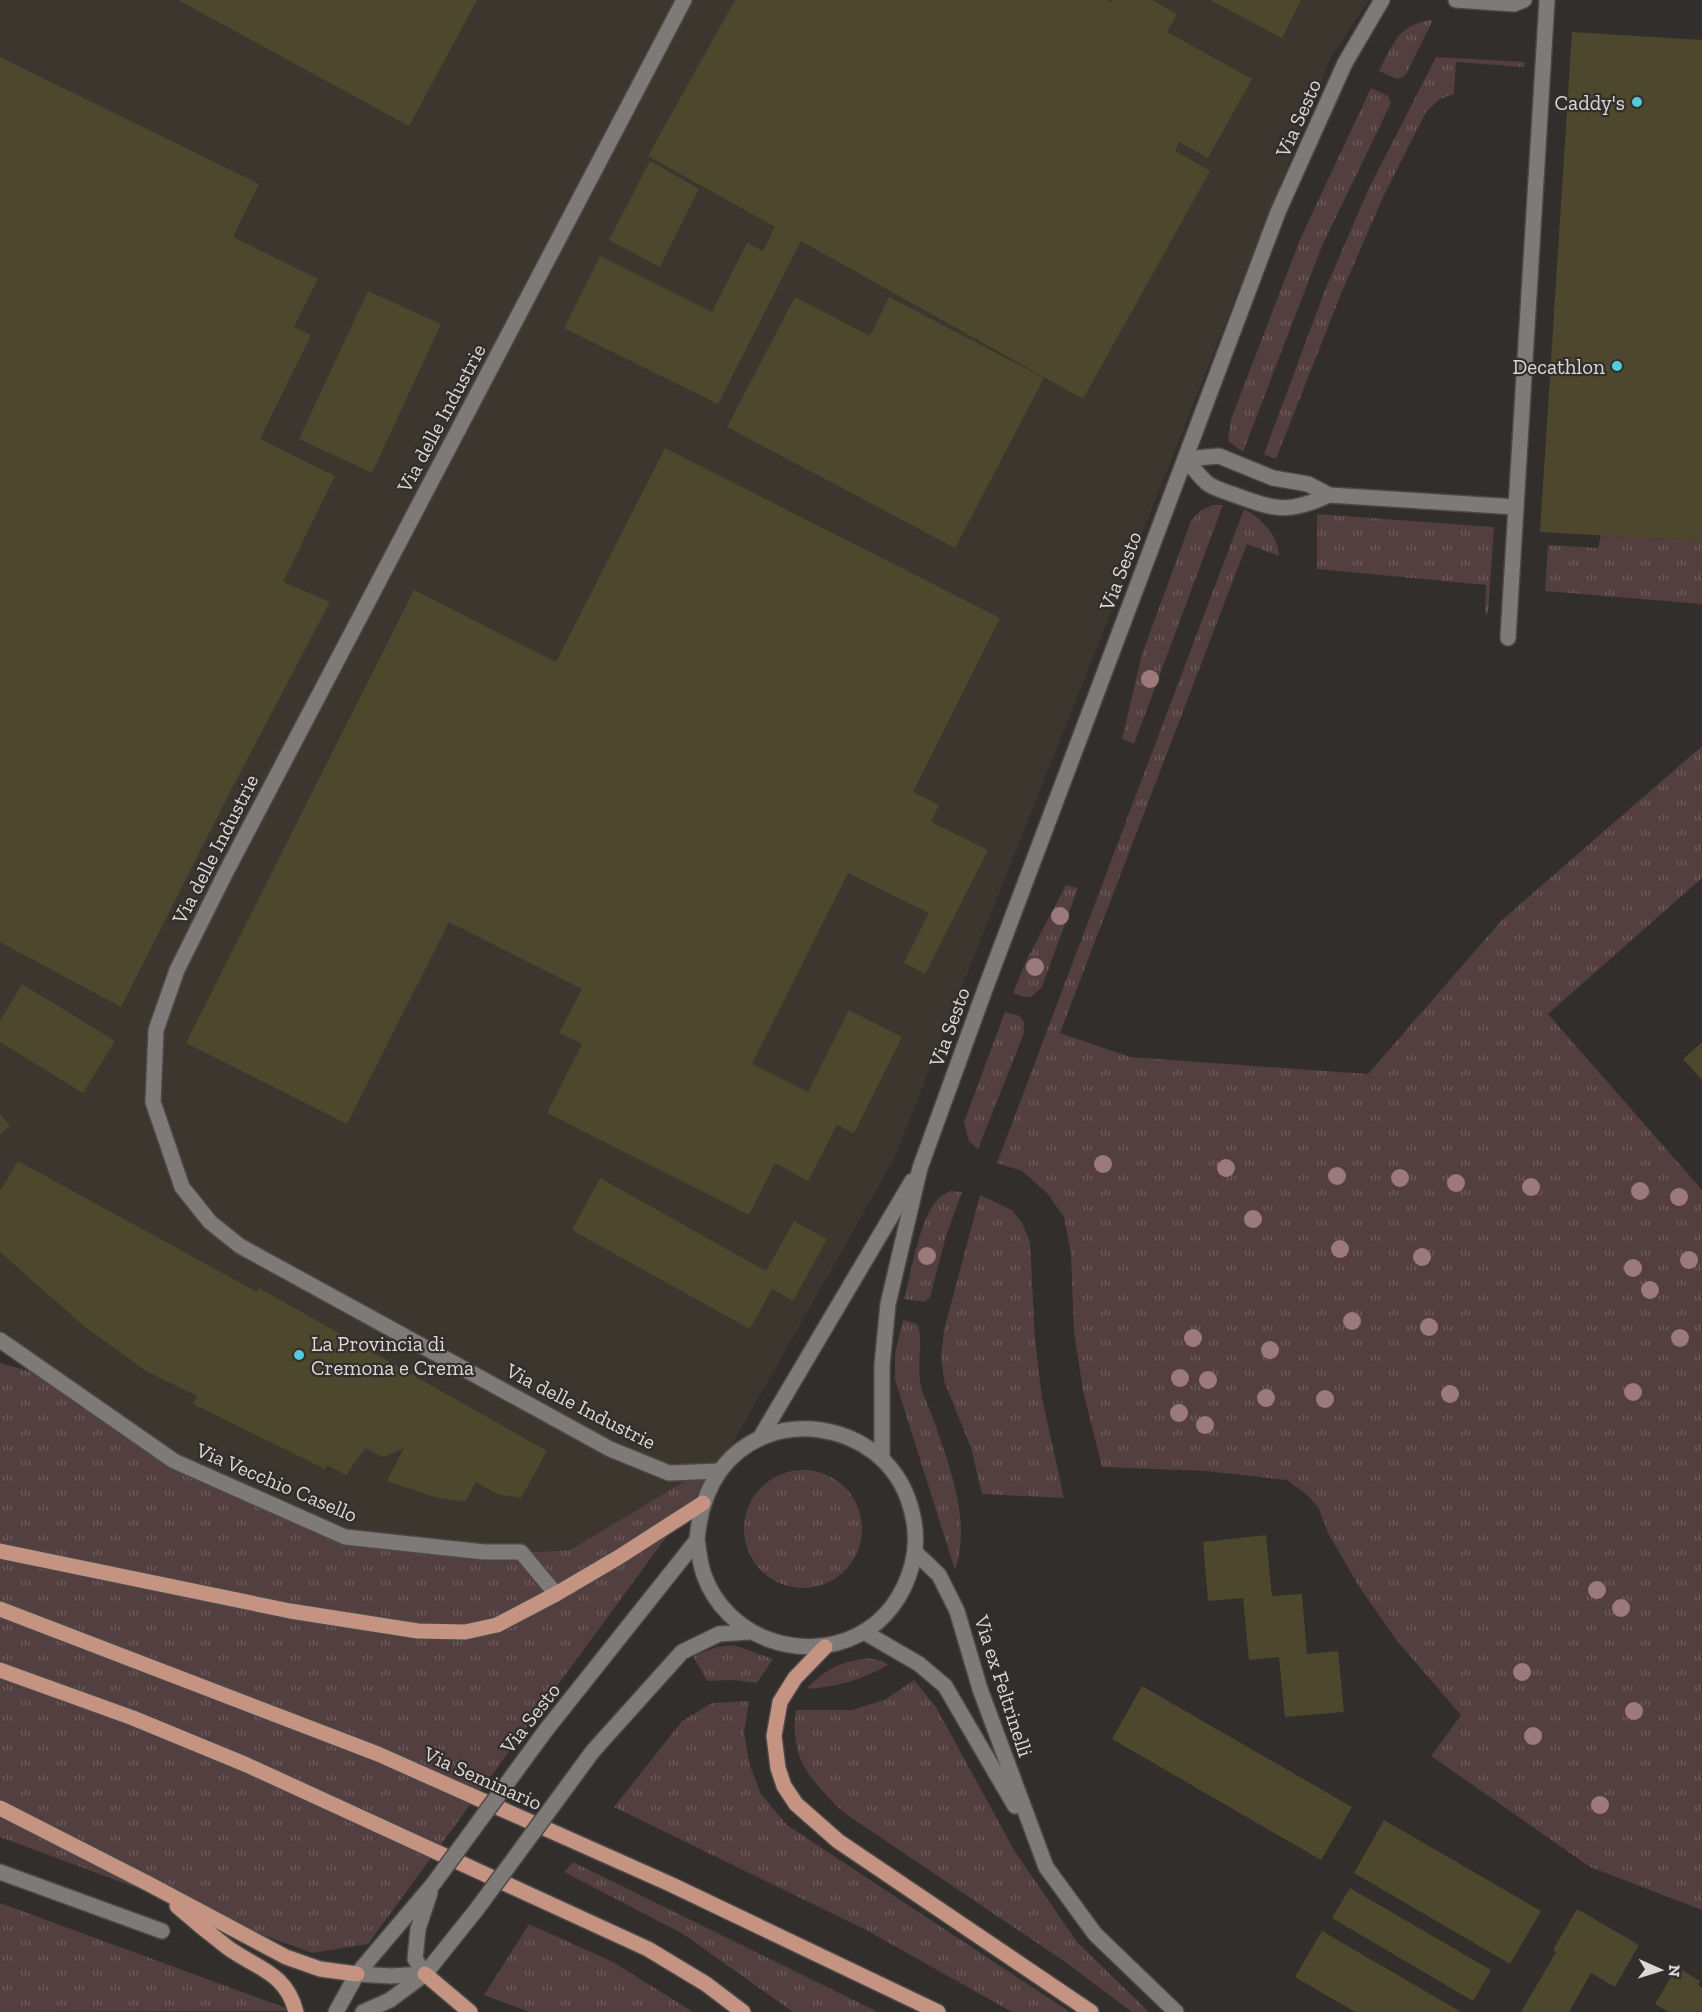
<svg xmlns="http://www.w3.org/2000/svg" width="1702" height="2012" font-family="'Zilla Slab',serif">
<defs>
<pattern id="grass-tufts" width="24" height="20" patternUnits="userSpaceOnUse" patternTransform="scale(1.5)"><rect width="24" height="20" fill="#533e40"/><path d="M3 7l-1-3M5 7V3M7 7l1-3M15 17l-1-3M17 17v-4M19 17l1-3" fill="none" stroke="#6b595b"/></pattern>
</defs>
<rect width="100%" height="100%" fill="#312e2b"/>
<polygon fill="#3d362e" points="0,0 1369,0 1331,57 893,1161 725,1457 570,1550 502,1554 343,1539 175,1469 0,1346"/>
<g fill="url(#grass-tufts)">
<path d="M1433 20 1405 76 1397 79 1379 71C1393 44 1399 23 1433 20Z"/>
<polygon points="1436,57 1525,62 1524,67 1456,62 1454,94 1440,99 1426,112 1385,193 1341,294 1276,459 1264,454 1325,290 1369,188"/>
<polygon points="1371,88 1388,96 1391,103 1322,246 1243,452 1228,441 1231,419 1301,237"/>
<polygon points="1212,505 1223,505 1134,744 1122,739 1142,654 1191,521 1200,511"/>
<path d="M1244 509C1262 519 1278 535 1279 556L1247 544 1060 1033 1130 1057 1368 1074 1502 920 1702 746V878L1548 1014 1702 1190V1910L1590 1867 1431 1756 1461 1715 1397 1641 1360 1588 1329 1535 1318 1507 1306 1494 1287 1480 1205 1471 1102 1467 1083 1391 1074 1332 1071 1255 1064 1217 1047 1193 1022 1171 997 1163Z"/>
<polygon points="1317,514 1494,527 1488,614 1485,614 1486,585 1317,569"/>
<polygon points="1601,535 1702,541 1702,604 1545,591 1548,545 1598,548"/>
<polygon points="1066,885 1078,888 1042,987 1031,997 1025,997 1013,993 1025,963"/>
<polygon points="1005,1012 1020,1016 1024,1022 1024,1033 978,1149 969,1141 964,1122"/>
<path d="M950 1191 962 1192 946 1236 930 1297 925 1302 904 1299C911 1274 920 1217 938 1199 941 1195 946 1194 950 1191Z"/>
<polygon points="980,1195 1012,1210 1022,1223 1030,1242 1035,1339 1042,1398 1064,1498 982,1494 971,1448 944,1381 941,1357 944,1330"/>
<path d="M903 1320 917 1324C924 1339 917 1362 920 1379 921 1392 928 1405 933 1418 949 1465 972 1521 955 1570L895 1380V1353Z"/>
<polygon points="0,1363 39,1374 175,1469 344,1539 502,1554 570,1550 725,1457 368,1944 312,1953 0,1837"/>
<circle cx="803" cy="1529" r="59"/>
<polygon points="734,1645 773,1659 757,1683 733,1680 707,1681 693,1656 717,1647"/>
<path d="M867 1658 883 1661 888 1665C862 1680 836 1687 806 1689 828 1668 837 1663 867 1658Z"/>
<path d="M914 1680 936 1707 1014 1850 1077 1942 1149 2012H1132L1068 1964 843 1812C810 1779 789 1759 796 1710H852L886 1699Z"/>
<polygon points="749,1701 744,1733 750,1766 761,1794 787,1825 1070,2012 1012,2012 866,1930 614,1807 682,1721 712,1703"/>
<polygon points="573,1862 878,2012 793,2012 683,1934 564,1872"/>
<polygon points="0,1903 294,2011 0,2012"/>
<polygon points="529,1924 613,1962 693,2012 529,2012 484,1995"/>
</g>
<g fill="#4d472d">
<polygon points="178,0 477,0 409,126"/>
<polygon points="735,0 1107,0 1111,2 1112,0 1152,0 1177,14 1167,32 1252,79 1208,158 1179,142 1175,151 1210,171 1083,399 801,241 718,404 564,328 600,256 712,312 747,243 763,251 775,227 648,156"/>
<polygon points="1210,0 1301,0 1282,38"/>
<polygon points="1572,32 1702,40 1702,541 1540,532"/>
<polygon points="0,57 259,184 233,237 318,279 294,327 311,335 260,439 335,476 283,582 330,602 229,794 121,1007 0,942"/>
<polygon points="650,161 699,189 660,267 609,240"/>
<polygon points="368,291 441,324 372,473 299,439"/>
<polygon points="795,297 870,336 889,297 1044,378 955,548 727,427"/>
<polygon points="665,448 1000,618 913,792 939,805 931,822 988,850 925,974 904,963 929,913 848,873 752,1064 808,1092 849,1010 902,1037 854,1133 837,1125 808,1181 775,1163 749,1215 547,1113 582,1044 559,1033 582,989 449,922 347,1124 186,1043 414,590 556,662"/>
<polygon points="22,984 115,1041 83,1093 0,1042 0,1021"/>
<polygon points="1702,1042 1702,1080 1683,1059"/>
<polygon points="0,1113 10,1126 0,1134"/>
<polygon points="18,1161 257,1292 259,1288 547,1451 521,1498 497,1494 476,1482 465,1502 434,1497 387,1481 404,1448 383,1457 365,1448 346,1475 327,1465 325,1469 193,1404 197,1396 146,1371 84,1326 0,1252 0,1191"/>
<polygon points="600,1178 766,1271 794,1221 827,1239 793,1301 772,1289 750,1329 572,1230"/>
<polygon points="1266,1535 1272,1596 1302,1594 1307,1654 1338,1651 1344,1712 1285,1717 1279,1657 1249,1660 1243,1598 1208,1601 1203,1542"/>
<polygon points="1142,1686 1352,1807 1321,1860 1112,1739"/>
<polygon points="1384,1820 1541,1911 1510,1964 1354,1873"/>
<polygon points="1350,1888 1491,1970 1473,2001 1332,1918"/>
<polygon points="1577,1909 1639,1945 1615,1987 1591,1973 1569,2012 1521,2012 1556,1952 1553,1950"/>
<polygon points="1322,1931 1461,2012 1355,2012 1295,1977"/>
<polygon points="1677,1967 1700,1981 1698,1985 1702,1988 1702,2012 1669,2012 1655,2004"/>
</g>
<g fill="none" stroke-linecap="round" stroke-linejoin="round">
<g stroke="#4b4947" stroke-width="18">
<g id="lane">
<polyline points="684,0 225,874 177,970 156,1030 153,1102 182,1187 210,1222 240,1246 610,1449 669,1473 720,1471"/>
<polyline points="1456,0 1514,4 1524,0"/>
<polyline points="1185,459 1219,456 1273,478 1308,484 1329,495 1516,507"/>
<path d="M1185 459C1192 466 1199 476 1207 483 1213 488 1224 491 1232 494 1274 509 1286 515 1329 495"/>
<polyline points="1508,638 1547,0"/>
<polyline points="0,1340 174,1461 345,1537 484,1552 521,1552 556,1594"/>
<polyline points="916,1553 939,1575 957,1611 980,1689 1046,1867 1095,1934 1176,2012"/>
<polyline points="864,1632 919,1664 945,1686 1015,1806"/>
</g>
</g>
<g stroke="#4b4947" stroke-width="18">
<polyline id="street" points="0,1872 162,1931"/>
</g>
<g stroke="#4b4947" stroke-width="18">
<g id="secondary">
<polyline points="760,1438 912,1181"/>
<polyline points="882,1458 882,1365 888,1304 920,1168 984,992 1278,212 1345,63 1382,0"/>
<path d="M546 1730 697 1540C699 1515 705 1492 720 1471 769 1403 880 1421 908 1499 916 1521 918 1543 912 1565 904 1595 886 1621 858 1635 801 1664 726 1637 704 1575 700 1565 699 1551 697 1540"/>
<polyline points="593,1751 682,1652 719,1634 749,1632"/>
<polyline points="357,1974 391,1976 425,1974"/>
<polyline points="425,1974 415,1959 418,1929 430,1893"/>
<polyline points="336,2012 357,1974 434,1883"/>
<polyline points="363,2012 390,2000 425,1974 477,1909"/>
</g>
</g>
<g stroke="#4b4947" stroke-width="18">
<g id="primary">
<polyline points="0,1551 290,1611 418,1631 465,1632 497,1625 556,1594 619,1557 703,1503"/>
<polyline points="0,1609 378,1754 670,1884 938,2012"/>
<polyline points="825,1647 795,1678 780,1702 774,1736 778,1768 784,1786 796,1804 838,1841 1091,2012"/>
<polyline points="0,1670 133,1718 247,1765 648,1949 706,1984 743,2012"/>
<polyline points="0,1808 149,1884 286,1957 320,1969 357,1974"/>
<path d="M177 1906C193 1920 210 1934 227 1947 257 1969 286 1972 296 2012"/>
<polyline points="425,1974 470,2012"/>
</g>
</g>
<use href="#lane" stroke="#7e7a77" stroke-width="15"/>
<use href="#street" stroke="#7e7a77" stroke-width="15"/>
<use href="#secondary" stroke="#7e7a77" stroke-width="15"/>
<use href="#primary" stroke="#c49382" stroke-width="15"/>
<g stroke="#4b4947" stroke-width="18" stroke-linecap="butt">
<g id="secondary-bridge">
<polyline points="434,1883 546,1730"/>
<polyline points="477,1909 593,1751"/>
</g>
</g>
<use href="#secondary-bridge" stroke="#7e7a77" stroke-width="15"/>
</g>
<g fill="#9c797b">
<circle cx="1150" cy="679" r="9"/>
<circle cx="1060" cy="916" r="9"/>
<circle cx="1035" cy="967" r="9"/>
<circle cx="1103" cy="1164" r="9"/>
<circle cx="1226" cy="1168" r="9"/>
<circle cx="1337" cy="1176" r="9"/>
<circle cx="1400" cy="1178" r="9"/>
<circle cx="1456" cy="1183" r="9"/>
<circle cx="1531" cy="1187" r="9"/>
<circle cx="1640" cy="1191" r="9"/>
<circle cx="1679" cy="1197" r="9"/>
<circle cx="1253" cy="1219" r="9"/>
<circle cx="1340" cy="1249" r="9"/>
<circle cx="927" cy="1256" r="9"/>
<circle cx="1422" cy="1257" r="9"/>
<circle cx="1689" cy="1260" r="9"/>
<circle cx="1633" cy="1268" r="9"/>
<circle cx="1650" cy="1290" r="9"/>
<circle cx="1352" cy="1321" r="9"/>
<circle cx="1429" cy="1327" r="9"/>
<circle cx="1193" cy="1338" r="9"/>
<circle cx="1680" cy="1338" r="9"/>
<circle cx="1270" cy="1350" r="9"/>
<circle cx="1180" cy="1378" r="9"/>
<circle cx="1208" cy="1380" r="9"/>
<circle cx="1633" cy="1392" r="9"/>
<circle cx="1450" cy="1394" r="9"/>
<circle cx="1266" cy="1398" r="9"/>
<circle cx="1325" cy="1399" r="9"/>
<circle cx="1179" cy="1413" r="9"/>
<circle cx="1205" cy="1425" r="9"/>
<circle cx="1597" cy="1590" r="9"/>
<circle cx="1621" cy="1608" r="9"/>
<circle cx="1522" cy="1672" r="9"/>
<circle cx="1634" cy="1711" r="9"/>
<circle cx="1533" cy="1736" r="9"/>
<circle cx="1600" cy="1805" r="9"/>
</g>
<g fill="#53cbdb" stroke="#312e2b" stroke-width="2">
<circle cx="1637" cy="102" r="6"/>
<circle cx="1617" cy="366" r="6"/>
<circle cx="299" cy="1355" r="6"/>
</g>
<g text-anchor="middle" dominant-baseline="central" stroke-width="4.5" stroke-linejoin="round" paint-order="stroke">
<g font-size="21" fill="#dbd9d7" stroke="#312e2b" text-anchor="end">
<text x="1625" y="102">Caddy's</text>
<text x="1605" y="366">Decathlon</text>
<text x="311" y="1343" text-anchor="start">La Provincia di<tspan x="311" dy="24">Cremona e Crema</tspan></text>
</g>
<g font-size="21" fill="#dbd9d7" stroke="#312e2b">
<text transform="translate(1298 118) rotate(-66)">Via Sesto</text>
<text transform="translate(441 418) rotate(-62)">Via delle Industrie</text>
<text transform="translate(1120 571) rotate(-69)">Via Sesto</text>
<text transform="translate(215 849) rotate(-63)">Via delle Industrie</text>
<text transform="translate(949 1027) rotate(-70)">Via Sesto</text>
<text transform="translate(581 1406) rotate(27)">Via delle Industrie</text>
<text transform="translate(277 1482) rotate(23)">Via Vecchio Casello</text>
<text transform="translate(1004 1686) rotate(72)">Via ex Feltrinelli</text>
<text transform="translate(530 1718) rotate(-52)">Via Sesto</text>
<text transform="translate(483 1778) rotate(24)">Via Seminario</text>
</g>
</g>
<g transform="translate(1660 1970) rotate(93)" stroke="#312e2b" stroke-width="4.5" paint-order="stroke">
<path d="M0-4.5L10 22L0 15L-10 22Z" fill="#dbd9d7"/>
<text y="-9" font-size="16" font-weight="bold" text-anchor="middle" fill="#dbd9d7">N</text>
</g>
</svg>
